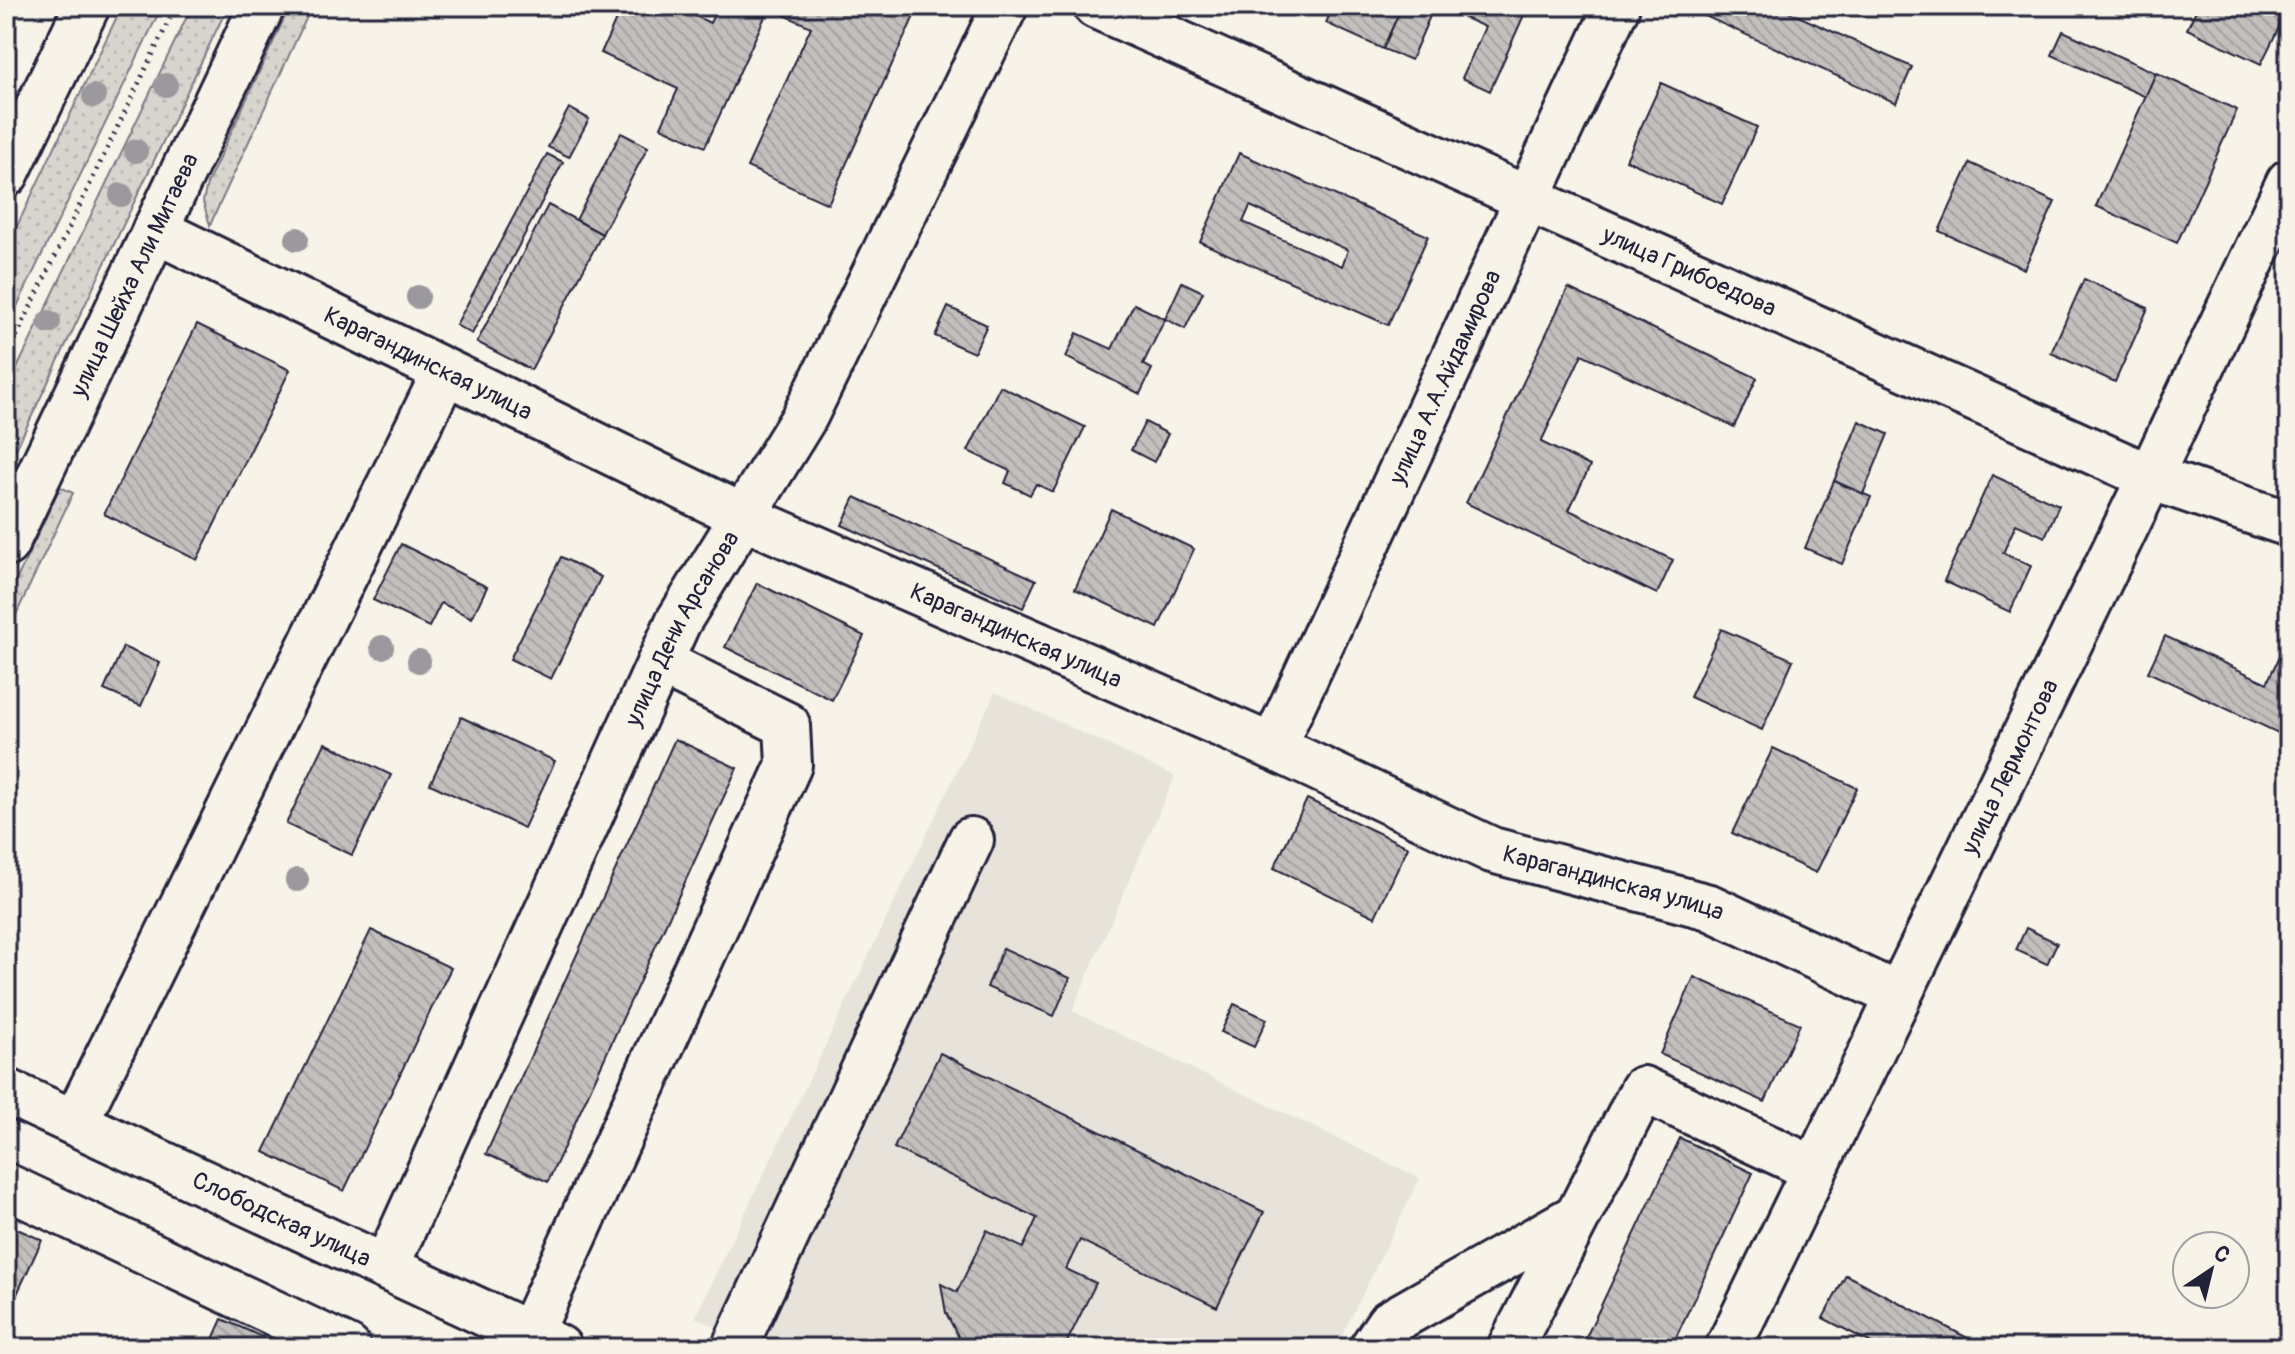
<svg xmlns="http://www.w3.org/2000/svg" width="2295" height="1354" font-family="Pangolin,sans-serif">
<defs>
<pattern id="grass-dots" width="8" height="8" patternUnits="userSpaceOnUse" patternTransform="scale(2)"><rect width="8" height="8" fill="#d8d5cf"/><path d="M2 2h.1M6 6h.1" fill="none" stroke="#b9b7b3" stroke-width="1.8" stroke-linecap="round"/></pattern>
<pattern id="building-back-hatch" width="6" height="6" patternUnits="userSpaceOnUse" patternTransform="scale(2)"><rect width="6" height="6" fill="#c2bfbd"/><path d="M-1 5l2 2M0 0l6 6M5-1l2 2" fill="none" stroke="#a6a4a3"/></pattern>
</defs>
<rect width="100%" height="100%" fill="#f7f3e8"/>
<filter id="ink" filterUnits="userSpaceOnUse"><feTurbulence type="fractalNoise" baseFrequency=".0125" numOctaves="2"/><feDisplacementMap in="SourceGraphic" scale="16" xChannelSelector="R" yChannelSelector="G"/><feConvolveMatrix kernelMatrix="1 2 1 2 8 2 1 2 1" color-interpolation-filters="sRGB"/></filter>
<g filter="url(#ink)">
<polygon fill="#e7e3db" points="995,692 1175,776 1072,1011 1420,1178 1336,1348 759,1348 695,1317"/>
<g fill="url(#grass-dots)" stroke="#7d7c85" stroke-width="2">
<polygon points="122,6 162,6 6,329 6,249"/>
<polygon points="192,6 228,6 6,470 6,391"/>
<polygon points="290,6 312,6 210,225 203,202 207,184"/>
<polygon points="60,487 73,493 6,636 6,602"/>
</g>
<g fill="url(#building-back-hatch)" stroke="#22223b" stroke-width="2" fill-rule="evenodd">
<polygon points="622,6 674,6 710,23 718,6 898,6 915,14 828,204 747,167 811,27 769,8 705,147 661,127 678,89 601,53"/>
<polygon points="1333,6 1402,6 1383,49 1326,23"/>
<polygon points="1402,6 1425,6 1433,9 1411,60 1383,49"/>
<polygon points="1438,6 1528,6 1490,91 1462,78 1485,27"/>
<polygon points="1696,6 1791,6 1789,12 1912,67 1896,103 1694,11"/>
<polygon points="2198,6 2271,6 2286,13 2261,64 2187,29"/>
<polygon points="2063,31 2156,73 2146,97 2052,55"/>
<polygon points="2156,73 2237,110 2177,243 2096,206"/>
<polygon points="1661,83 1757,127 1722,204 1626,160"/>
<polygon points="569,108 589,119 569,157 548,147"/>
<polygon points="621,133 648,147 602,234 576,220"/>
<path d="M1239 153 1428 236 1388 325 1200 242ZM1250 206 1348 250 1342 266 1243 222Z"/>
<polygon points="547,154 563,162 472,334 456,325"/>
<polygon points="1970,163 2055,202 2024,269 1939,231"/>
<polygon points="548,205 602,234 531,370 477,342"/>
<polygon points="2084,279 2148,308 2115,382 2051,353"/>
<polygon points="1182,282 1203,292 1185,329 1165,319"/>
<polygon points="1568,288 1757,378 1734,427 1582,354 1541,442 1590,466 1569,510 1673,560 1657,594 1466,503"/>
<polygon points="1134,304 1165,319 1143,364 1152,369 1140,394 1066,357 1077,333 1112,349"/>
<polygon points="948,307 987,325 974,353 935,336"/>
<polygon points="197,324 290,370 197,560 104,514"/>
<polygon points="1000,386 1085,427 1053,492 1036,484 1030,495 1005,483 1010,471 968,451"/>
<polygon points="1859,421 1888,434 1863,494 1834,481"/>
<polygon points="1145,422 1168,434 1154,462 1131,450"/>
<polygon points="1992,475 2059,505 2045,537 2016,524 2003,553 2031,566 2010,612 1944,581"/>
<polygon points="1834,481 1871,497 1842,564 1805,548"/>
<polygon points="855,497 1036,580 1023,608 842,525"/>
<polygon points="1111,509 1194,549 1158,628 1075,589"/>
<polygon points="401,544 487,587 472,618 441,603 429,627 373,600"/>
<polygon points="561,557 601,577 551,679 510,659"/>
<polygon points="757,583 864,636 832,700 725,647"/>
<polygon points="1721,629 1793,660 1762,730 1690,697"/>
<polygon points="2289,635 2289,738 2148,672 2165,636 2267,683"/>
<polygon points="123,647 160,663 141,706 104,690"/>
<polygon points="461,717 555,761 524,828 430,784"/>
<polygon points="675,739 737,768 548,1182 486,1154"/>
<polygon points="325,743 391,775 352,855 286,824"/>
<polygon points="1773,748 1857,788 1816,873 1732,833"/>
<polygon points="1307,799 1408,847 1375,917 1274,868"/>
<polygon points="2026,928 2057,943 2047,964 2016,950"/>
<polygon points="371,930 451,968 344,1191 264,1152"/>
<polygon points="1003,948 1070,978 1054,1016 987,987"/>
<polygon points="1694,977 1800,1024 1765,1102 1660,1054"/>
<polygon points="1234,1004 1267,1019 1254,1047 1221,1032"/>
<polygon points="940,1053 1264,1212 1217,1307 1080,1240 1066,1269 1096,1283 1065,1346 1069,1348 970,1348 959,1338 946,1313 941,1284 957,1292 987,1230 1023,1248 1037,1218 894,1148"/>
<polygon points="1680,1138 1753,1173 1671,1348 1581,1348"/>
<polygon points="6,1224 42,1240 6,1318"/>
<polygon points="1846,1275 1987,1348 1881,1348 1823,1318"/>
<polygon points="222,1319 287,1348 209,1348"/>
</g>
<g fill="none" stroke-linecap="round" stroke-linejoin="round">
<g stroke="#22223b" stroke-width="50">
<g id="minor">
<path id="s1" d="M1096 6 2150 477 2289 524"/>
<path id="s2" d="M155 230 744 517 1273 747 1492 850 1709 907 1897 995"/>
<path id="s3" d="M1273 747 1617 6"/>
<path id="s4" d="M6 1091 559 1348"/>
<polyline points="75,1123 445,372"/>
<polyline points="6,1186 348,1348"/>
<path id="s5" d="M386 1267 678 622 805 416 1005 6"/>
<polyline points="530,1334 789,765 787,725 660,662"/>
<polyline points="734,1348 971,840"/>
<polyline points="1372,1348 1389,1323 1577,1216"/>
<polyline points="1510,1348 1643,1089 1814,1169"/>
<path id="s6" d="M1728 1348 2150 477 2289 182"/>
</g>
</g>
<g stroke="#22223b" stroke-width="50">
<g id="major">
<polyline points="6,174 87,6"/>
<path id="s7" d="M6 544 262 6"/>
</g>
</g>
<polyline stroke="#22223b" stroke-width="5" stroke-dasharray="2 6" stroke-linecap="butt" points="6,358 176,6"/>
<use href="#minor" stroke="#f7f3e8" stroke-width="44"/>
<use href="#major" stroke="#f7f3e8" stroke-width="44"/>
</g>
<g fill="#9b999d">
<circle cx="166" cy="85" r="12"/>
<circle cx="94" cy="96" r="12"/>
<circle cx="136" cy="151" r="12"/>
<circle cx="121" cy="195" r="12"/>
<circle cx="297" cy="239" r="12"/>
<circle cx="418" cy="297" r="12"/>
<circle cx="49" cy="322" r="12"/>
<circle cx="382" cy="647" r="12"/>
<circle cx="419" cy="661" r="12"/>
<circle cx="297" cy="880" r="12"/>
</g>
</g>
<g text-anchor="middle" dominant-baseline="central" stroke-width="6" stroke-linejoin="round" paint-order="stroke">
<g font-size="24" fill="#22223b" stroke="#f7f3e8">
<text stroke="none"><textPath href="#s1" startOffset="650">улица Грибоедова</textPath></text>
<text stroke="none"><textPath href="#s7" startOffset="298">улица Шейха Али Митаева</textPath></text>
<text stroke="none"><textPath href="#s2" startOffset="304">Карагандинская улица</textPath></text>
<text stroke="none"><textPath href="#s3" startOffset="408">улица А.А.Айдамирова</textPath></text>
<text stroke="none"><textPath href="#s5" startOffset="704">улица Дени Арсанова</textPath></text>
<text stroke="none"><textPath href="#s2" startOffset="952">Карагандинская улица</textPath></text>
<text stroke="none"><textPath href="#s6" startOffset="646">улица Лермонтова</textPath></text>
<text stroke="none"><textPath href="#s2" startOffset="1600">Карагандинская улица</textPath></text>
<text stroke="none"><textPath href="#s4" startOffset="304">Слободская улица</textPath></text>
</g>
</g>
<rect width="2295" height="1354" fill="none" stroke="#f7f3e8" stroke-width="32"/>
<rect x="16" y="16" width="2263" height="1322" fill="none" stroke="#22223b" stroke-width="3" filter="url(#ink)"/>
<g transform="translate(2211 1270) rotate(35)"><circle r="38" fill="#f7f3e8" stroke="#a29fa3" stroke-width="2"/>
<path d="M0-6L14 30L0 20L-14 30Z" fill="#22223b"/>
<text y="-12" font-size="22" font-weight="bold" text-anchor="middle" fill="#22223b">С</text>
</g>
</svg>
